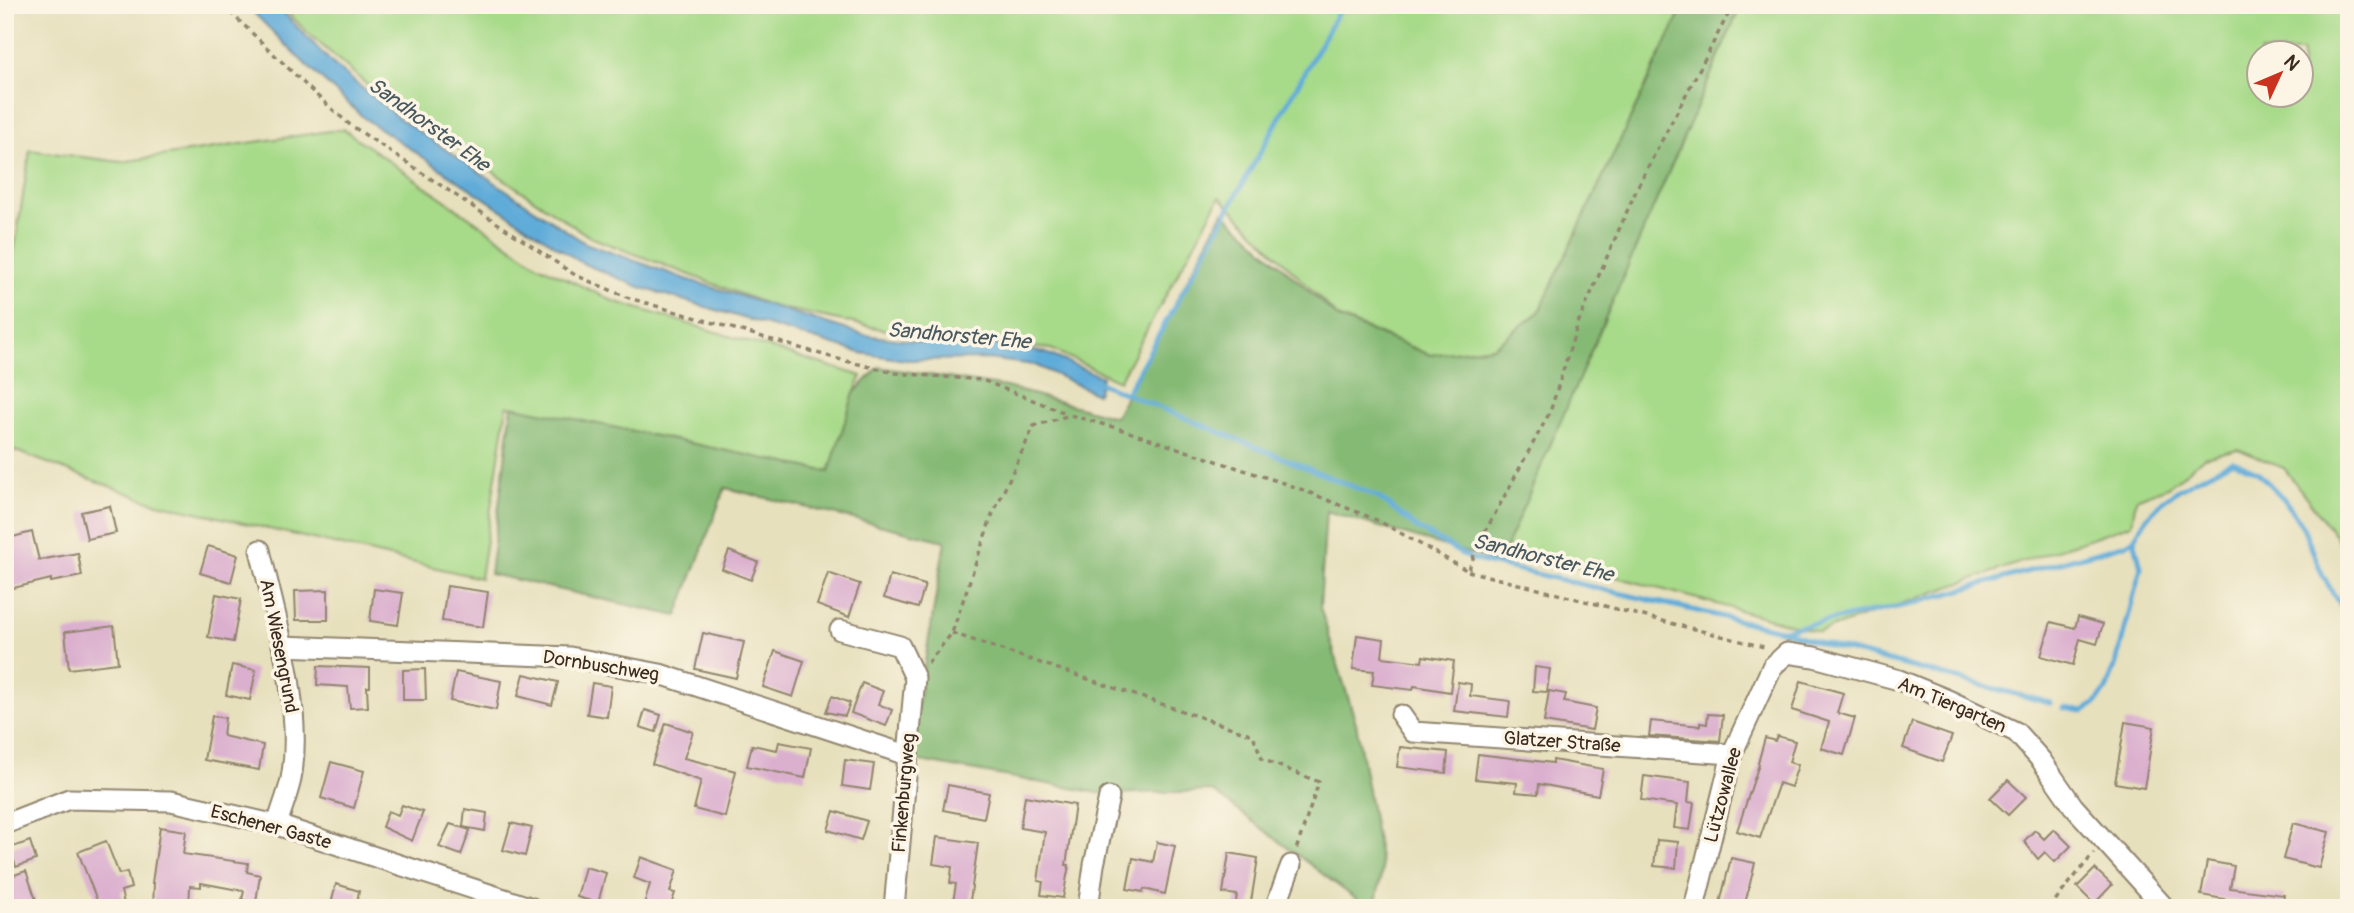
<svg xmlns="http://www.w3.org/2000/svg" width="2354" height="913" font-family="Pangolin,sans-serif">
<rect width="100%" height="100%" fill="#fcf5e5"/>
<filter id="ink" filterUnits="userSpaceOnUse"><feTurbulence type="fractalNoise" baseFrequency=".0143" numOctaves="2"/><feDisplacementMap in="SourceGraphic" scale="14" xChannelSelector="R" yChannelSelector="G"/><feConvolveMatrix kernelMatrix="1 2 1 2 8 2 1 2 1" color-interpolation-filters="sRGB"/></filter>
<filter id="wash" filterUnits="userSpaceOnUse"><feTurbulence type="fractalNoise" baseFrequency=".00686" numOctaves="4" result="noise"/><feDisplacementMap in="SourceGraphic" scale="28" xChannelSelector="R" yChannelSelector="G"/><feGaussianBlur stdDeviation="1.57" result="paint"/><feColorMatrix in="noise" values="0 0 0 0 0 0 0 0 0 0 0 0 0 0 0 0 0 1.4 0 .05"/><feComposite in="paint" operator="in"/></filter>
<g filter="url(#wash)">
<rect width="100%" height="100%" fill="#e7e0bd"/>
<g fill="#a7da89" stroke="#718254" stroke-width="2" fill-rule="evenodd">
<polygon points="280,5 1684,5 1539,312 1493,347 1430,355 1338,317 1220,197 1119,381 1051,349 905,334 772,306 590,237 400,109 390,105 308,33"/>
<path d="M1741 5H2349V564L2336 537 2284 468 2238 449 2204 457 2170 486 2136 499 2132 524 1819 632 1506 547ZM2260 52H2302V94H2260Z"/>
<polygon points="343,129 538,265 613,301 862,376 854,393 830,472 507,406 480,578 149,501 5,447 5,311 30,150 121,162"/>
</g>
<polygon fill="#85ba75" stroke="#60724a" stroke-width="2" points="1684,5 1741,5 1506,547 1502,563 1326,511 1320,607 1356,723 1382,870 1375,908 1368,908 1212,791 1104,794 909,759 945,541 725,488 677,616 490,574 512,406 829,472 854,393 879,367 1006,387 1115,417 1223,212 1338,318 1430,355 1493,347 1539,312"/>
<polygon fill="#60acd9" stroke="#4e6b7c" stroke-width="2" points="246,5 276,5 333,64 396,116 585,243 686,279 864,335 938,344 993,344 1046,353 1102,377 1097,394 1035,365 987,359 905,360 861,353 642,288 582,263 364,118 303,62"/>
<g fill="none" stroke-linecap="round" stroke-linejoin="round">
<g stroke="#60acd9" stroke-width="5">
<polyline points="1097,382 1378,497 1417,528 1471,559 1780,630 1823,644 2050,703"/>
<polyline points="1126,394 1342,5"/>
<polyline points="1783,630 1907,605 2126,544 2134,539 2147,517 2166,498 2193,481 2233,461 2257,472 2284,499 2303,527 2323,576 2345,614 2349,616"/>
<polyline points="2064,708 2083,711 2095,704 2106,690 2116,664 2141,567 2134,539"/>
</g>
</g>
<g id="blocks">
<g fill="#dbb0cf">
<polygon points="110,506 116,533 87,539 81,512"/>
<polygon points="32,532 39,560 78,553 82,576 51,582 51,579 5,590 5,539"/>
<polygon points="208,546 238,555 231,582 200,573"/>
<polygon points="729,551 758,562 751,580 722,569"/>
<polygon points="828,573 860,584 849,617 817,605"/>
<polygon points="890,575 925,585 918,608 884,598"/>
<polygon points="447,586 488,592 483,627 442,621"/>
<polygon points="374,589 403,593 398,625 370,621"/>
<polygon points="328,590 328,620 296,620 295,591"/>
<polygon points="216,594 241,599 233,642 208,637"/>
<polygon points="2078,617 2103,624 2097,644 2080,639 2073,665 2041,656 2051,622 2075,628"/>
<polygon points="114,626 118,663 69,669 65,632"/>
<polygon points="703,633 744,642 736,678 695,669"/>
<polygon points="1357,635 1384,639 1382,657 1422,662 1423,656 1454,661 1450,692 1414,686 1413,690 1372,685 1374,671 1353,669"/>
<polygon points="775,651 804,661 793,697 763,687"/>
<polygon points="232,665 256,670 250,700 226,695"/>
<polygon points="318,666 370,668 370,687 367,687 368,707 350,708 348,687 317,685"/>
<polygon points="1535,667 1550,669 1547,692 1533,691"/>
<polygon points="425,669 426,700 403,700 403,670"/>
<polygon points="456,672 501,681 496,710 450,701"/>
<polygon points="524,674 558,682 552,705 518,696"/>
<polygon points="1801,681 1843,693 1837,713 1855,718 1844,755 1821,748 1829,722 1792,710"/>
<polygon points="1458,682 1471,684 1470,696 1510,701 1508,717 1454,711"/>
<polygon points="592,683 611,686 607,717 587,714"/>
<polygon points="862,683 883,691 878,704 892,710 886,726 851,713"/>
<polygon points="1549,691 1566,694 1564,702 1596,708 1592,730 1544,722"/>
<polygon points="832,696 850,703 845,716 826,712"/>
<polygon points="645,710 661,715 656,732 640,727"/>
<polygon points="1708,714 1723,715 1720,741 1649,736 1651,721 1700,726 1700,723 1707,724"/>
<polygon points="212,716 225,718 223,736 263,745 259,770 204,760"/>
<polygon points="1912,722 1952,736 1942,762 1903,748"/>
<polygon points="2125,722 2154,727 2144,788 2115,783"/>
<polygon points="666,723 693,732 684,758 736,771 725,817 694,809 701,781 652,764"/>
<polygon points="1777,736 1795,741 1789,762 1798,765 1791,787 1779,783 1760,838 1737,831 1759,764 1758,763 1765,738 1775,741"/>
<polygon points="779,742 811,748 805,778 747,766 752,745 777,750"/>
<polygon points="1400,747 1448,752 1446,773 1397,767"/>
<polygon points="1478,754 1553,763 1553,760 1603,769 1598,795 1539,784 1538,794 1516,792 1517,783 1475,779"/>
<polygon points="845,760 874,764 870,790 842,786"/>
<polygon points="331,762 364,771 354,808 321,798"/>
<polygon points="1644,776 1690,782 1688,802 1694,803 1690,830 1674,828 1677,805 1641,800"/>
<polygon points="2008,780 2026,797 2008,815 1990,798"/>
<polygon points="948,785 989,793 984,818 943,810"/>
<polygon points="1025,796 1075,805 1066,865 1069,865 1063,898 1041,895 1043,882 1038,881 1045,832 1020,828"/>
<polygon points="402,805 423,812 412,841 382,827 388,811 398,815"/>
<polygon points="465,809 487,813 485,831 463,827"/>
<polygon points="834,811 867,821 861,840 828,830"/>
<polygon points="511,823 532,828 525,856 503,850"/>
<polygon points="2293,823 2329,832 2319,868 2283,859"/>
<polygon points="450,824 470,830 461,855 439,847"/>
<polygon points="160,827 186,831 183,854 248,863 247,872 260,875 256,902 242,900 244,891 201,883 201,887 190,886 189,908 153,908 154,883 152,883"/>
<polygon points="2054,829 2071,846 2055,862 2045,852 2038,859 2024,841 2035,830 2044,839"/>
<polygon points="937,837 978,843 969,908 952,908 956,884 950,883 952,867 933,864"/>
<polygon points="1657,840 1678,842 1676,868 1654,866"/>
<polygon points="30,841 36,860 16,867 10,848"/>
<polygon points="106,841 119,874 127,872 131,888 121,891 125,908 100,908 78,852"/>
<polygon points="1157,842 1175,846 1165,894 1144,889 1143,892 1127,889 1133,858 1153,862"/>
<polygon points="1229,853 1258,858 1250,908 1235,908 1237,895 1223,893"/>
<polygon points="641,857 677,870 670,892 675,893 670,908 643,908 650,884 634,878"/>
<polygon points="1731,858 1755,863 1744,908 1720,903"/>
<polygon points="2207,861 2234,866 2230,888 2284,895 2282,908 2251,908 2252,904 2201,895"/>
<polygon points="585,867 606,873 598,903 577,897"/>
<polygon points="2095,869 2112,885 2094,904 2077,887"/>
<polygon points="26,871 36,900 14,908 5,908 5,878"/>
<polygon points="336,884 359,891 356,908 330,908"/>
</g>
</g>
</g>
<g filter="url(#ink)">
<use href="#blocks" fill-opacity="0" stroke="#91856e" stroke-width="2"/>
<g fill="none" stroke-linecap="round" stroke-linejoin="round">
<g stroke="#91856e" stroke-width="23">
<g id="minor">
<path d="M260 550C276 619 304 709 291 779 288 794 281 810 277 825"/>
<polyline points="840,630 900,646 915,678 894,908"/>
<polyline points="282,646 570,657 660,674 907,755"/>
<polyline points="1401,715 1413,732 1732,754"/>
<polyline points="5,824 69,799 171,801 277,825 532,908"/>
<polyline points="1088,908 1094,865 1109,797"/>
<polyline points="1275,908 1291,865"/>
<polyline points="1694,908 1732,754 1772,667 1787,653 1814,657 1899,680 1948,700 2016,732 2041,760 2073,806 2165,908"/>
</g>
</g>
<g stroke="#91856e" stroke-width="3.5" stroke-dasharray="5 5" stroke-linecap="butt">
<polyline points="223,5 314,93 349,124 575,275 629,298 834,358 895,373 982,380 1068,414"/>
<polyline points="1468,571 1768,648"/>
<polyline points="952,633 1253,735 1262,759 1319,782 1296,850"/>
<polyline points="928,663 952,633 991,518 1034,426 1070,415 1120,429 1298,488 1379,521 1468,571 1478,545 1550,412 1578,323 1639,184 1733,5"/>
<polyline points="2049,908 2094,853"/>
</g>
<use href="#minor" stroke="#fff" stroke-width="19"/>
</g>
</g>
<g text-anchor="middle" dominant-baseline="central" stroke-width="7" stroke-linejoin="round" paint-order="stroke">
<g font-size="19" fill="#3b2a1e" stroke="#fcf5e5">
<text transform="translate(279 646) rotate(79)">Am Wiesengrund</text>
<text transform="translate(601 666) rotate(9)">Dornbuschweg</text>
<text transform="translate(1952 705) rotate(23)">Am Tiergarten</text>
<text transform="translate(1562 742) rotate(4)">Glatzer Straße</text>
<text transform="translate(904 793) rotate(-85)">Finkenburgweg</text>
<text transform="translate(1723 795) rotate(-75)">Lützowallee</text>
<text transform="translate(271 827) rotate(15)">Eschener Gaste</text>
</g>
<g font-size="21" font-style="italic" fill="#48585f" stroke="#fcf5e5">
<text transform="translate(429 125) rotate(36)">Sandhorster Ehe</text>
<text transform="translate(959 336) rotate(5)">Sandhorster Ehe</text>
<text transform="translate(1543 558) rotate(14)">Sandhorster Ehe</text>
</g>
</g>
<rect width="2354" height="913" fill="none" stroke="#fcf5e5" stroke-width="28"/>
<g transform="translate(2280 74) rotate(46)"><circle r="33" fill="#fcf5e5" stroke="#afa495" stroke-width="2"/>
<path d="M0-5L12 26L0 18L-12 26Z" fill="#c8321e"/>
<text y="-10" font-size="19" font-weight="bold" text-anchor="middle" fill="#3b2a1e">N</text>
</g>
</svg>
